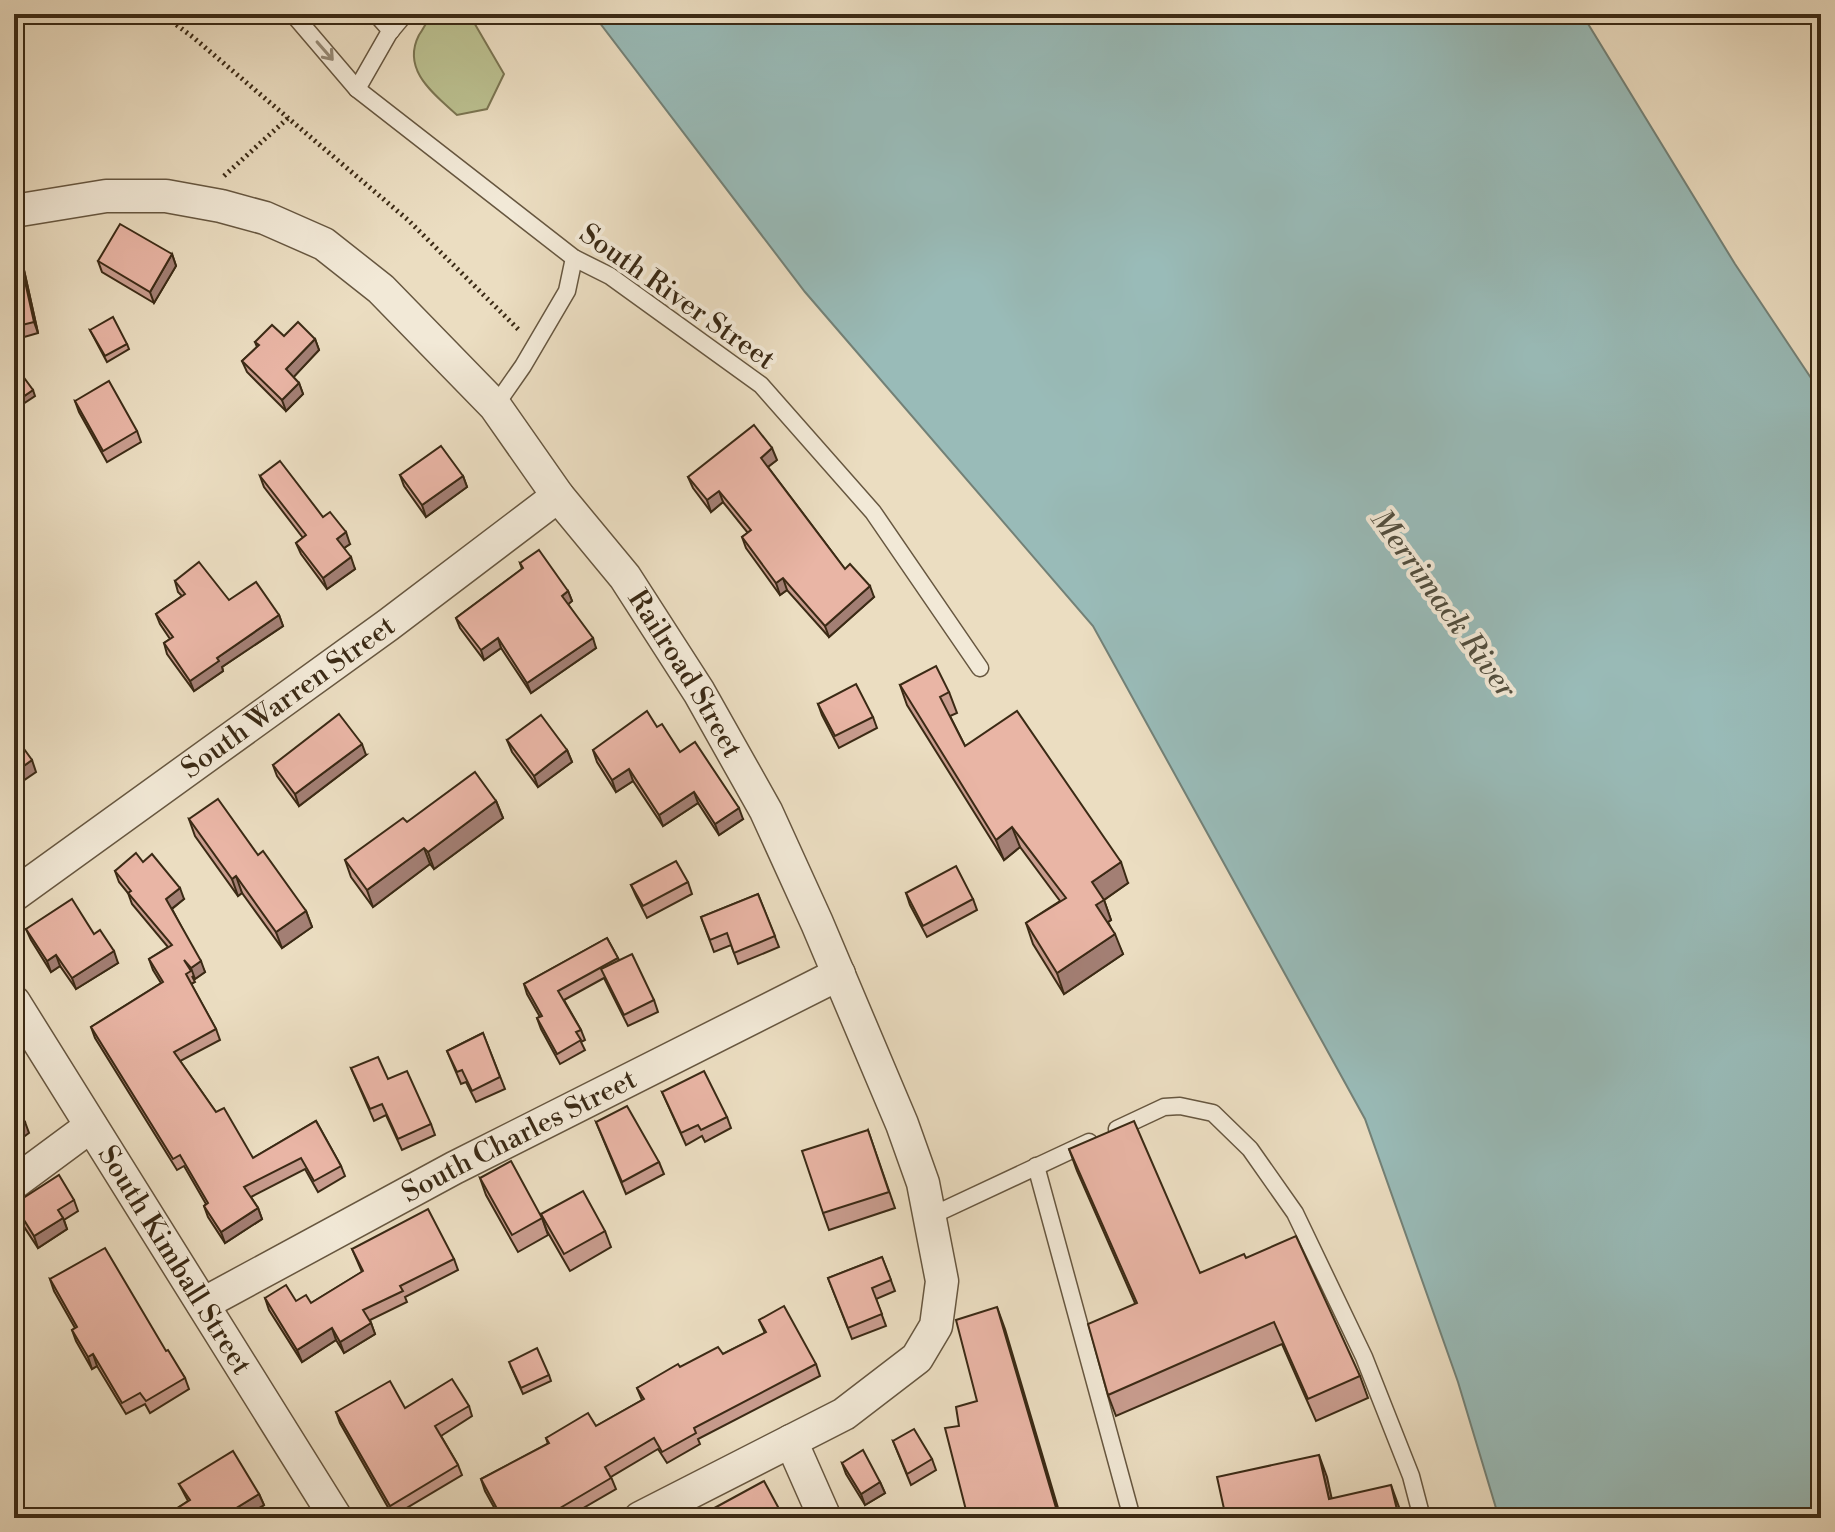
<svg xmlns="http://www.w3.org/2000/svg" width="1835" height="1532" font-family="'Libre Bodoni',serif">
<rect width="100%" height="100%" fill="#ebddc1"/>
<filter id="stains"><feTurbulence type="fractalNoise" baseFrequency=".0025" numOctaves="4"/><feColorMatrix values="0 0 0 0 .2 0 0 0 0 .09 0 0 0 0 .02 0 0 0 .5 -.17"/></filter>
<radialGradient id="worn" r=".72"><stop offset=".6" stop-color="#630" stop-opacity="0"/><stop offset="1" stop-color="#630" stop-opacity=".3"/></radialGradient>
<path fill="#bbc090" stroke="#7b7552" stroke-width="2" d="M433 14H469L504 74 487 109 457 115C434 94 401 70 419 35 424 28 427 20 433 14Z"/>
<polygon fill="#99bbb8" stroke="#738177" stroke-width="2" points="593,14 1582,14 1735,264 1821,393 1821,1518 1499,1518 1458,1382 1365,1119 1093,626 805,292"/>
<g fill="none" stroke-linecap="round" stroke-linejoin="round">
<g stroke="#675740" stroke-width="19">
<g id="service">
<polyline points="293,14 357,89 574,258 610,276 761,385 873,512 980,668"/>
<polyline points="376,14 391,31"/>
<polyline points="357,89 389,33 405,14"/>
<polyline points="495,406 523,366 567,291 574,258"/>
<polyline points="1117,1129 1164,1107 1180,1106 1213,1113 1250,1149 1295,1213 1364,1357 1411,1476 1422,1518"/>
<polyline points="1036,1166 1132,1518"/>
<polyline points="931,1216 1089,1142"/>
</g>
</g>
<g stroke="#675740" stroke-width="35">
<g id="minor">
<path id="s1" d="M14 211 106 196H166L221 206 265 218 324 244 381 289 495 406 558 496 625 577 699 692 766 811 817 923 902 1124 923 1183 942 1281 936 1326 917 1358 844 1414 640 1518"/>
<path id="s2" d="M14 895 388 625 558 496"/>
<path id="s3" d="M14 1002 336 1518"/>
<polyline points="14,1183 91,1126"/>
<path id="s4" d="M203 1304 454 1168 839 974"/>
<polyline points="791,1441 825,1518"/>
</g>
</g>
<g stroke="#3b2a15" stroke-width="5" stroke-dasharray="2 4" stroke-linecap="butt">
<polyline points="162,14 194,38 408,220 520,331"/>
<polyline points="224,176 288,118"/>
</g>
<use href="#service" stroke="#f2e9d7" stroke-width="16"/>
<use href="#minor" stroke="#f2e9d7" stroke-width="32"/>
</g>
<g fill="#c89c8e" stroke="#3b2a15" stroke-width="2">
<polygon points="172,254 176,266 154,303 102,272 98,261"/>
<polygon points="20,259 24,270 38,333 14,340 14,260"/>
<polygon points="90,330 127,344 129,349 107,362"/>
<polygon points="284,336 315,339 319,350 293,377 299,383 303,394 286,411 247,372 242,361 257,347 255,342"/>
<polygon points="75,401 137,431 141,442 107,462 79,412"/>
<polygon points="777,460 768,467 845,569 874,597 829,637 787,590 780,595 746,548 742,537 748,533 723,502 711,512 693,488 688,477"/>
<polygon points="400,475 463,476 467,487 426,517 404,486"/>
<polygon points="260,476 323,517 350,544 344,548 355,569 327,589 301,554 296,543 303,538 264,487"/>
<polygon points="520,563 568,591 572,601 568,604 596,648 531,693 501,648 484,660 460,628 456,618 522,569"/>
<polygon points="175,581 229,600 279,615 283,626 222,667 223,671 194,691 167,654 164,643 170,639 160,624 156,614 182,596 178,592"/>
<polygon points="900,685 949,692 957,713 950,716 965,746 1128,883 1104,900 1111,920 1108,922 1123,954 1064,994 1033,944 1026,923 1060,901 1020,847 1004,860 907,705"/>
<polygon points="818,704 873,717 877,728 839,748 822,715"/>
<polygon points="657,727 680,752 743,819 719,835 698,803 663,826 633,781 616,792 597,762 593,750"/>
<polygon points="507,740 567,750 572,762 538,787 512,752"/>
<polygon points="366,755 299,806 277,776 273,765"/>
<polygon points="496,801 503,818 434,869 430,864 373,907 351,877 345,860 407,822"/>
<polygon points="189,819 258,855 306,911 312,927 282,948 242,893 238,896 195,836"/>
<polygon points="143,862 184,899 172,909 205,972 195,979 192,976 195,982 191,984 216,1029 220,1040 180,1061 216,1112 253,1158 316,1121 341,1166 345,1176 318,1192 305,1169 251,1197 258,1208 262,1219 225,1243 208,1217 204,1206 206,1204 184,1166 177,1170 95,1038 91,1027 161,983 153,970 149,959 168,947 132,904 128,893 119,882 115,871"/>
<polygon points="688,882 692,894 647,918 636,896 631,885"/>
<polygon points="906,893 973,899 977,910 927,937 910,905"/>
<polygon points="758,894 779,947 738,964 731,945 714,952 701,917"/>
<polygon points="26,929 94,934 118,963 76,989 60,966 51,972 31,940"/>
<polygon points="607,938 619,960 654,1000 658,1012 628,1026 604,978 564,1000 581,1030 585,1040 581,1042 585,1050 560,1064 541,1029 537,1018 540,1017 527,994 524,984"/>
<polygon points="483,1033 505,1089 476,1102 466,1082 461,1084 447,1051"/>
<polygon points="351,1068 388,1079 431,1124 435,1135 402,1150 386,1115 374,1121"/>
<polygon points="662,1092 727,1117 731,1128 705,1142 702,1136 686,1145"/>
<polygon points="596,1122 659,1162 664,1174 626,1194"/>
<polygon points="868,1130 895,1208 829,1230 823,1213"/>
<polygon points="1069,1149 1200,1273 1246,1258 1360,1376 1368,1398 1316,1421 1282,1344 1116,1416 1108,1395 1135,1303 1077,1171"/>
<polygon points="480,1178 542,1218 548,1235 518,1252 486,1195"/>
<polygon points="74,1200 78,1211 64,1220 67,1229 38,1248 17,1216 14,1206"/>
<polygon points="541,1214 605,1231 611,1247 570,1271 547,1231"/>
<polygon points="352,1249 454,1259 458,1270 405,1297 407,1302 370,1320 375,1334 344,1353 336,1340 302,1362 269,1310 265,1298 311,1303 362,1272"/>
<polygon points="882,1257 895,1291 876,1299 886,1326 852,1339 828,1278"/>
<polygon points="50,1279 166,1351 185,1378 189,1389 150,1413 145,1404 126,1414 97,1366 92,1369 76,1341 72,1330 75,1328 54,1291"/>
<polygon points="759,1320 816,1364 820,1376 698,1439 700,1444 667,1463 658,1449 611,1477 616,1489 566,1518 500,1518 485,1491 481,1479 548,1444 546,1438 596,1426 642,1400 637,1388 680,1367 723,1354 765,1333"/>
<polygon points="511,1367 549,1375 551,1381 523,1394"/>
<polygon points="469,1406 472,1416 441,1436 458,1465 462,1475 393,1516 340,1423 336,1412"/>
<polygon points="893,1441 932,1459 936,1470 911,1485"/>
<polygon points="842,1463 880,1482 885,1493 865,1505 846,1474"/>
<polygon points="179,1484 259,1494 264,1505 243,1518 179,1518 176,1509 188,1501"/>
</g>
<g fill="#a37f74" stroke="#3b2a15" stroke-width="2">
<polygon points="172,254 176,266 154,303 150,292"/>
<polygon points="20,259 24,270 38,333 34,322"/>
<polygon points="315,339 319,350 290,381 286,369"/>
<polygon points="299,383 303,394 286,411 282,400"/>
<polygon points="33,390 35,396 14,410 14,403"/>
<polygon points="772,448 777,460 765,469 761,458"/>
<polygon points="463,476 467,487 426,517 422,505"/>
<polygon points="719,491 723,502 711,512 707,500"/>
<polygon points="346,532 350,544 341,550 337,539"/>
<polygon points="351,557 355,569 327,589 323,578"/>
<polygon points="783,578 787,590 780,595 776,583"/>
<polygon points="870,586 874,597 829,637 825,626"/>
<polygon points="568,591 572,601 566,606 562,596"/>
<polygon points="279,615 283,626 222,667 223,671 194,691 190,681 217,658"/>
<polygon points="498,638 501,648 484,660 481,650"/>
<polygon points="593,638 596,648 531,693 527,683"/>
<polygon points="362,744 366,755 299,806 295,794"/>
<polygon points="567,750 572,762 538,787 534,776"/>
<polygon points="32,760 36,772 14,787 14,773"/>
<polygon points="629,769 633,781 616,792 612,780"/>
<polygon points="694,792 698,803 663,826 659,815"/>
<polygon points="496,801 503,818 434,869 428,852"/>
<polygon points="739,808 743,819 719,835 715,824"/>
<polygon points="1012,827 1020,847 1004,860 996,840"/>
<polygon points="424,848 430,864 373,907 367,890"/>
<polygon points="1121,862 1128,883 1104,900 1111,920 1103,925 1096,905 1092,882"/>
<polygon points="236,876 242,893 238,896 232,879"/>
<polygon points="180,888 184,899 170,910 166,899"/>
<polygon points="306,911 312,927 282,948 276,932"/>
<polygon points="1115,934 1123,954 1064,994 1057,973"/>
<polygon points="114,951 118,963 76,989 72,978"/>
<polygon points="56,955 60,966 51,972 47,961"/>
<polygon points="201,961 205,972 195,979 191,968"/>
<polygon points="25,1122 29,1133 14,1144 14,1129"/>
<polygon points="258,1208 262,1219 225,1243 221,1232"/>
<polygon points="63,1218 67,1229 38,1248 34,1236"/>
<polygon points="997,1307 1005,1329 1061,1518 1059,1518"/>
<polygon points="371,1323 375,1334 344,1353 340,1342"/>
<polygon points="332,1328 336,1340 302,1362 297,1350"/>
<polygon points="93,1354 97,1366 92,1369 88,1357"/>
<polygon points="1319,1455 1327,1477 1336,1518 1329,1499"/>
<polygon points="880,1482 885,1493 865,1505 861,1494"/>
<polygon points="1391,1485 1399,1507 1402,1518 1399,1518"/>
<polygon points="259,1494 264,1505 243,1518 220,1518"/>
</g>
<g fill="#e9b5a5" stroke="#3b2a15" stroke-width="2">
<polygon points="120,224 172,254 150,292 98,261"/>
<polygon points="20,259 34,322 14,327 14,260"/>
<polygon points="113,317 127,344 105,356 90,330"/>
<polygon points="298,322 315,339 286,369 299,383 282,400 242,361 259,345 255,342 272,325 284,336"/>
<polygon points="14,364 33,390 14,403"/>
<polygon points="109,381 137,431 103,451 75,401"/>
<polygon points="754,425 772,448 761,458 845,569 850,564 870,586 825,626 783,578 776,583 742,537 751,530 719,491 707,500 688,477"/>
<polygon points="441,446 463,476 422,505 400,475"/>
<polygon points="280,461 323,517 330,512 346,532 337,539 351,557 323,578 296,543 306,535 260,476"/>
<polygon points="539,550 568,591 562,596 593,638 527,683 498,638 481,650 456,618 523,568 520,563"/>
<polygon points="199,562 229,600 256,582 279,615 217,658 219,661 190,681 164,643 173,637 156,614 185,594 175,581"/>
<polygon points="936,666 949,692 940,697 965,746 1017,711 1121,862 1092,882 1104,900 1096,905 1115,934 1057,973 1026,923 1066,898 1012,827 996,840 900,685"/>
<polygon points="856,684 873,717 835,736 818,704"/>
<polygon points="647,711 657,727 662,724 680,752 695,742 739,808 715,824 694,792 659,815 629,769 612,780 593,750"/>
<polygon points="339,714 362,744 295,794 273,765"/>
<polygon points="541,715 567,750 534,776 507,740"/>
<polygon points="14,735 32,760 14,773"/>
<polygon points="475,772 496,801 428,852 424,848 367,890 345,860 403,818 407,822"/>
<polygon points="218,799 258,855 263,851 306,911 276,932 236,876 232,879 189,819"/>
<polygon points="136,853 143,862 152,854 180,888 166,899 201,961 191,968 184,960 191,971 186,974 216,1029 174,1052 216,1112 224,1108 253,1158 316,1121 341,1166 314,1181 301,1158 244,1187 258,1208 221,1232 204,1206 208,1203 180,1155 173,1159 91,1027 163,982 149,959 172,945 128,893 131,891 115,871"/>
<polygon points="676,861 688,882 643,906 631,885"/>
<polygon points="956,866 973,899 923,926 906,893"/>
<polygon points="758,894 775,936 734,953 727,933 710,940 701,917"/>
<polygon points="72,899 94,934 100,930 114,951 72,978 56,955 47,961 26,929"/>
<polygon points="607,938 618,958 558,991 581,1030 576,1032 581,1040 557,1054 537,1018 542,1016 524,984"/>
<polygon points="632,954 654,1000 624,1015 601,969"/>
<polygon points="483,1033 500,1077 472,1091 462,1070 457,1072 447,1051"/>
<polygon points="378,1057 388,1079 407,1071 431,1124 398,1139 382,1104 370,1109 351,1068"/>
<polygon points="704,1071 727,1117 701,1130 698,1125 681,1133 662,1092"/>
<polygon points="14,1106 25,1122 14,1129"/>
<polygon points="627,1106 659,1162 622,1182 596,1122"/>
<polygon points="1134,1121 1200,1273 1244,1254 1246,1258 1296,1236 1360,1376 1308,1399 1274,1322 1108,1395 1088,1324 1137,1303 1069,1149"/>
<polygon points="868,1130 889,1192 823,1213 802,1151"/>
<polygon points="511,1161 542,1218 512,1235 480,1178"/>
<polygon points="59,1175 74,1200 58,1210 63,1218 34,1236 14,1204"/>
<polygon points="583,1191 605,1231 564,1254 541,1214"/>
<polygon points="428,1209 454,1259 400,1286 403,1291 363,1310 371,1323 340,1342 332,1328 297,1350 265,1298 286,1285 296,1301 306,1295 311,1303 363,1271 352,1249"/>
<polygon points="105,1248 166,1351 168,1350 185,1378 146,1401 140,1393 122,1403 93,1354 88,1357 72,1330 77,1327 50,1279"/>
<polygon points="882,1257 891,1280 872,1288 882,1314 848,1328 828,1278"/>
<polygon points="784,1306 816,1364 694,1428 696,1433 662,1452 654,1438 605,1467 611,1478 543,1518 502,1518 481,1479 549,1443 546,1438 588,1413 596,1426 644,1399 637,1388 678,1364 680,1367 718,1347 723,1354 766,1332 759,1320"/>
<polygon points="997,1307 1059,1518 968,1518 945,1428 959,1426 956,1407 977,1401 956,1320"/>
<polygon points="537,1348 549,1375 521,1388 509,1362"/>
<polygon points="452,1379 469,1406 435,1426 458,1465 390,1506 336,1412 390,1381 405,1408"/>
<polygon points="914,1429 932,1459 907,1474 893,1441"/>
<polygon points="863,1450 880,1482 861,1494 842,1463"/>
<polygon points="233,1451 259,1494 220,1518 181,1518 176,1509 190,1500 179,1484"/>
<polygon points="1319,1455 1329,1499 1391,1485 1399,1518 1226,1518 1217,1477"/>
<polygon points="764,1481 784,1518 696,1518"/>
</g>
<defs><path id="oneway-shaft" d="M-6 0H5M1.5-3L5.5 0L1.5 3" fill="none" stroke-width="1.6" stroke-linecap="round" stroke-linejoin="round" transform="scale(2)"/></defs>
<use stroke="#968a76" href="#oneway-shaft" transform="translate(325 51) rotate(49)"/>
<g text-anchor="middle" dominant-baseline="central" stroke-width="8" stroke-linejoin="round" paint-order="stroke">
<g font-size="28" fill="#3b2a15" stroke="#f2e9d7">
<text transform="translate(677 297) rotate(35)">South River Street</text>
<text stroke="none"><textPath href="#s1" startOffset="884">Railroad Street</textPath></text>
<text stroke="none"><textPath href="#s2" startOffset="338">South Warren Street</textPath></text>
<text stroke="none"><textPath href="#s4" startOffset="358">South Charles Street</textPath></text>
<text stroke="none"><textPath href="#s3" startOffset="304">South Kimball Street</textPath></text>
</g>
<g font-size="30" font-style="italic" fill="#524e3e" stroke="#f2e9d7">
<text transform="translate(1443 604) rotate(54)">Merrimack River</text>
</g>
</g>
<rect width="1835" height="1532" fill="none" stroke="#ebddc1" stroke-width="48"/>
<rect x="16" y="16" width="1803" height="1500" fill="none" stroke="#3b2a15" stroke-width="4"/>
<rect x="24" y="24" width="1787" height="1484" fill="none" stroke="#3b2a15" stroke-width="2"/>
<rect width="100%" height="100%" filter="url(#stains)"/>
<rect width="100%" height="100%" fill="url(#worn)"/>
</svg>
